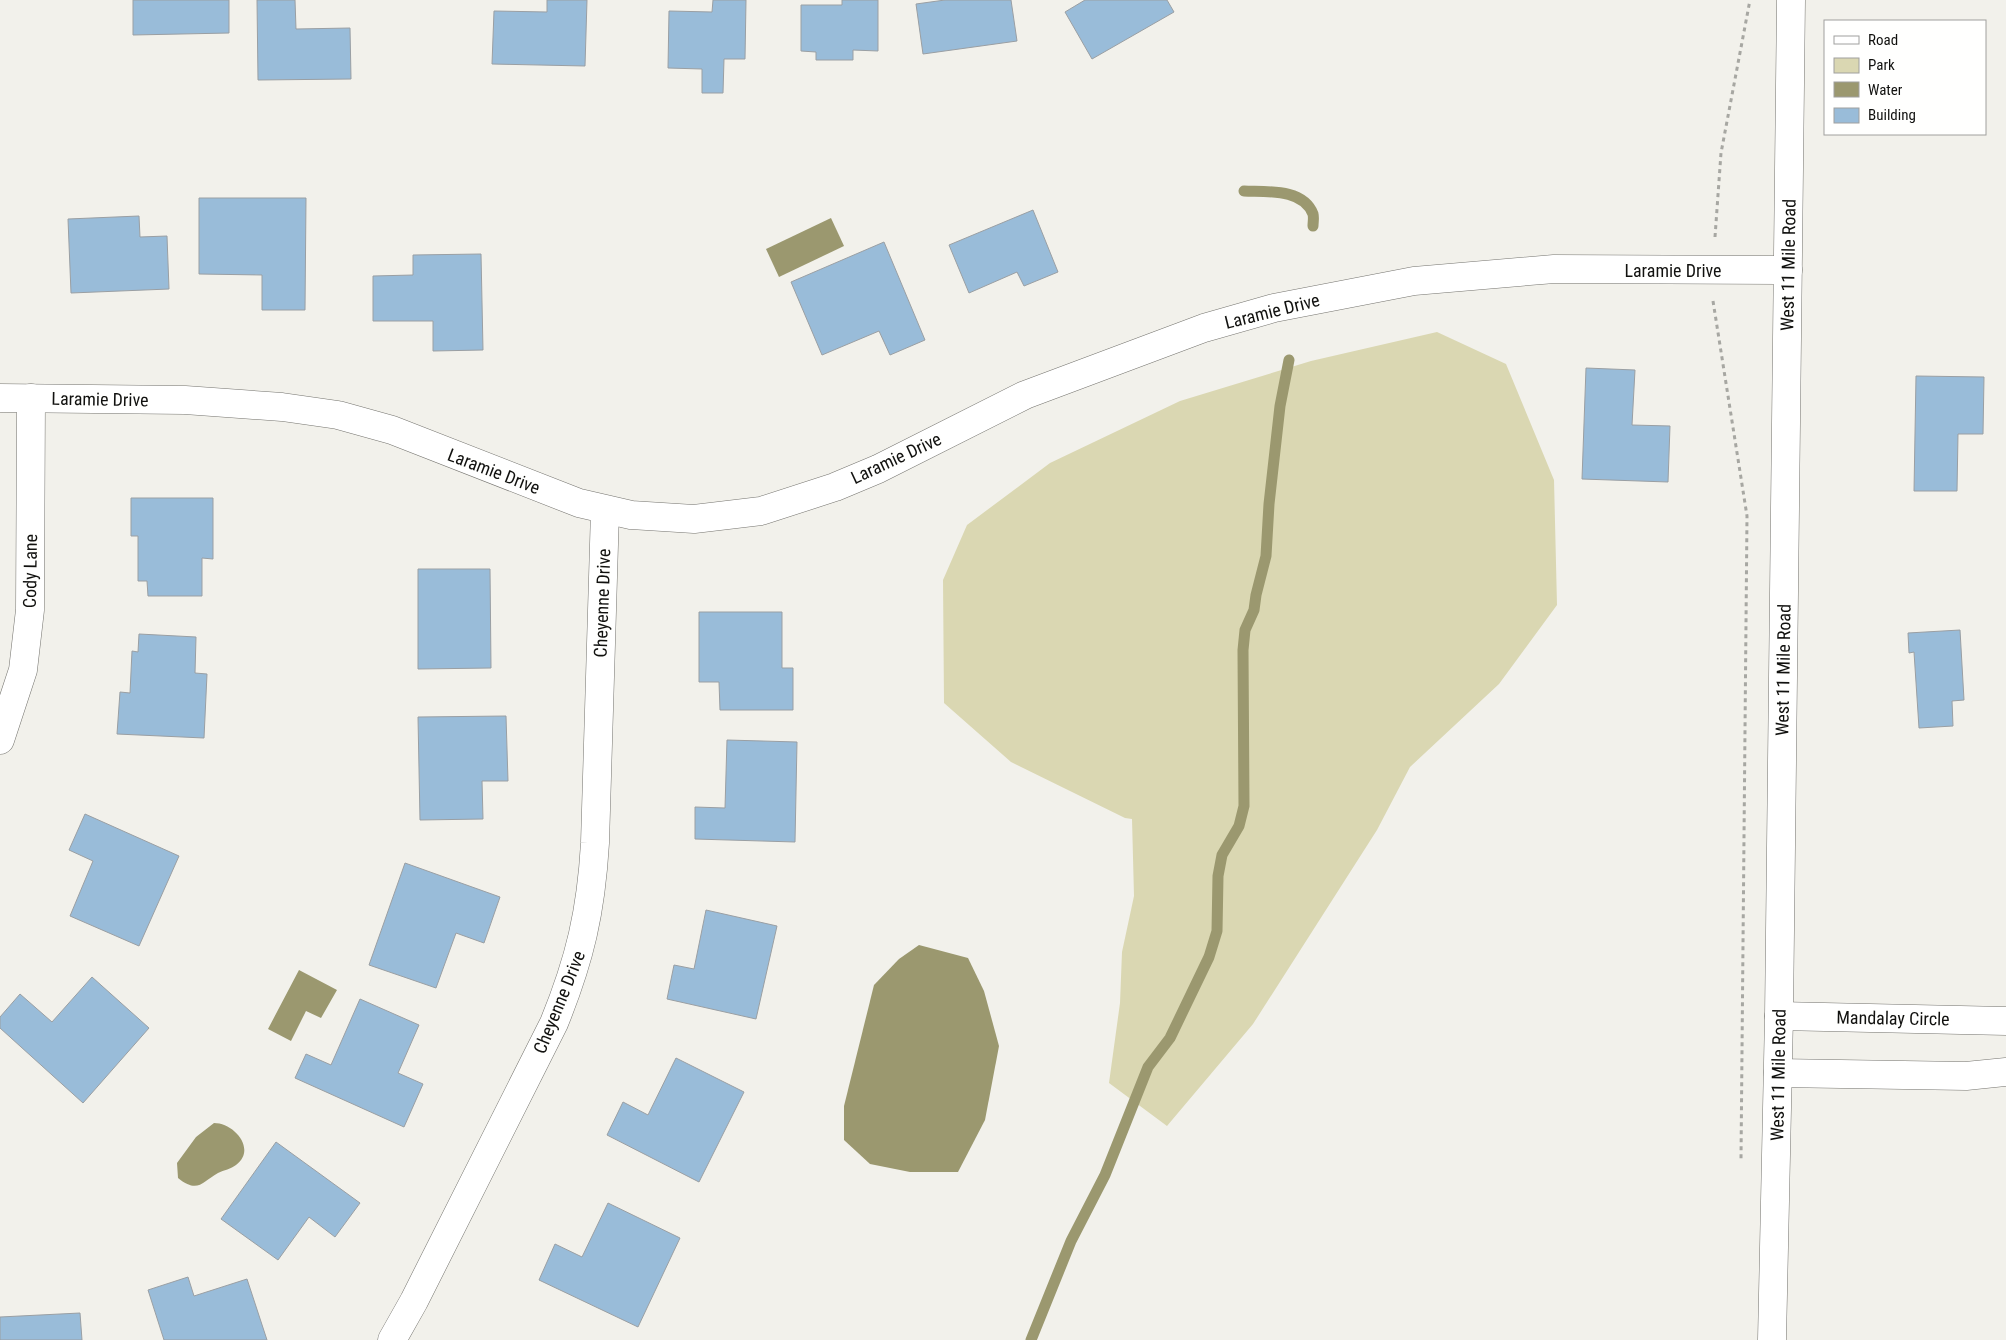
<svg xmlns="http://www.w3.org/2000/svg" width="2006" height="1340" font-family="'Roboto Condensed',sans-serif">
<rect width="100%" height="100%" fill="#f2f1eb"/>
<polygon fill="#dad7b2" points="1437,332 1506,364 1554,480 1557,605 1499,684 1410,767 1377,830 1253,1024 1167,1126 1109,1083 1120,1003 1122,952 1134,896 1132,819 1125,818 1011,762 944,703 943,580 967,525 1050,463 1180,401 1311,361"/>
<g fill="#9b986f">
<polygon points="831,218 844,246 779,277 766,249"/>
<polygon points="919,945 968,958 984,991 999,1046 985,1120 958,1172 910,1172 870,1164 844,1140 844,1106 874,985 899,959"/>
<polygon points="299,970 337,990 321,1018 306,1011 291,1041 268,1029"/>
<path d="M214 1123C234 1123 257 1149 236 1165 231 1169 224 1170 218 1173 202 1182 198 1194 178 1178L177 1163 196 1137Z"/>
</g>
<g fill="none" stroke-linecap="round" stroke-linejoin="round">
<g stroke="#9b986f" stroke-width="11">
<path d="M1244 191C1266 192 1303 188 1313 214 1314 218 1313 222 1313 226"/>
<polyline points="1031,1340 1071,1241 1105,1175 1148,1067 1170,1038 1209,957 1217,931 1218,876 1222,855 1239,826 1244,806 1243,650 1245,630 1254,610 1256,595 1266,556 1269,504 1280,406 1289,360"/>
</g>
</g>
<g fill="#99bcd9" stroke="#9a9fa3">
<polygon points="133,0 229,0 229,33 133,35"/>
<polygon points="257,0 295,0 296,29 350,28 351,79 258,80"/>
<polygon points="547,0 587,0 585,66 492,64 494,11 547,12"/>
<polygon points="713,0 746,0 745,59 724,59 723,93 702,93 702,69 668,68 669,11 712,12"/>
<polygon points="842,0 878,0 878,51 853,50 853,60 816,60 816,52 801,51 801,5 842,5"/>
<polygon points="945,0 1011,0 1017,41 923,54 916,4"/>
<polygon points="1085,0 1167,0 1174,12 1092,59 1065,12"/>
<polygon points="199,198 306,198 305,310 262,310 262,275 199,274"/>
<polygon points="1033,210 1058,272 1024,286 1017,272 969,293 949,245"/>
<polygon points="139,216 140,237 167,236 169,289 71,293 68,219"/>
<polygon points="884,242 925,340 890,355 879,331 822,355 791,282"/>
<polygon points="481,254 483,350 433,351 433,321 373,321 373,276 413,275 413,255"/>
<polygon points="1586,368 1635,370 1632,425 1670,426 1668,482 1582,479"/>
<polygon points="1916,376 1984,377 1983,434 1958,434 1957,491 1914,491"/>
<polygon points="131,498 213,498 213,559 202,558 202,596 148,596 147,581 138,581 138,536 131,536"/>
<polygon points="418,569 490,569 491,668 418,669"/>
<polygon points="699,612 782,612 782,668 793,668 793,710 720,710 719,682 699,682"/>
<polygon points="1960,630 1964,700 1952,701 1953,726 1919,728 1914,652 1909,653 1908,633"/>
<polygon points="139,634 196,637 195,673 207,674 204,738 117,734 120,692 130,693 132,651 138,652"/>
<polygon points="506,716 508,781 482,781 483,819 420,820 418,717"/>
<polygon points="727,740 797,742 795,842 695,839 695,807 725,808"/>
<polygon points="85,814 179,856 139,946 70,916 93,861 69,850"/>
<polygon points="405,863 500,897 484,943 456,933 436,988 369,965"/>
<polygon points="706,910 777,926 756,1019 667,999 674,965 694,969"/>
<polygon points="92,977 149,1028 83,1103 0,1028 0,1017 20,994 52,1022"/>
<polygon points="360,999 419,1025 398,1073 423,1084 404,1127 295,1078 306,1054 331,1065"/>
<polygon points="676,1058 744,1092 699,1182 607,1135 623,1102 648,1115"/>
<polygon points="276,1142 360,1203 335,1237 309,1217 278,1260 221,1219"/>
<polygon points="608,1203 680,1238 638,1327 539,1280 555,1244 582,1257"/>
<polygon points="188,1277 194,1296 247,1279 267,1340 164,1340 148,1290"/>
<polygon points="80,1313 82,1340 0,1340 0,1317"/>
</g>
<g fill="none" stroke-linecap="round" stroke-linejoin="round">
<g stroke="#75746f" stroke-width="29">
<g id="street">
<polyline points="0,398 185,400 282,407 338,415 392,430 579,503 631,515 694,519 761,511 835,487 878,469 1025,395 1204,328 1274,308 1414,281 1554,269 1788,270"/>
<polyline points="0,740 23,670 30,610 31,398"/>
<polyline points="1779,1016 2006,1021"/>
<polyline points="1778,1073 1966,1076 2006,1072"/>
<path d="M392 1340 414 1301 554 1023C580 959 591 912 595 843L605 511"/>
</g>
</g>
<g stroke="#75746f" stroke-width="29">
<polyline id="secondary" points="1772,1340 1779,1016 1791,0"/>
</g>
<g stroke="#a7a7a2" stroke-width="3" stroke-dasharray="4 4" stroke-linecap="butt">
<polyline points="1715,237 1721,153 1750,0"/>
<polyline points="1713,301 1747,516 1741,1159"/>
</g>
<use href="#street" stroke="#fff" stroke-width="28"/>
<use href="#secondary" stroke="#fff" stroke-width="28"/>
</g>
<g text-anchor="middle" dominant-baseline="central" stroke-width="4" stroke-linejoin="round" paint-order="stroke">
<g font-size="18" fill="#11110f" stroke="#fffffe">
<text transform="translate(1788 265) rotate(-89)">West 11 Mile Road</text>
<text x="1673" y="270">Laramie Drive</text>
<text transform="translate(1272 311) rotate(-14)">Laramie Drive</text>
<text transform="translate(100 399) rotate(1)">Laramie Drive</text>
<text transform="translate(896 458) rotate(-25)">Laramie Drive</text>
<text transform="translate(494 471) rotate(21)">Laramie Drive</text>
<text transform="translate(30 571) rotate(-89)">Cody Lane</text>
<text transform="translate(602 603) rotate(-88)">Cheyenne Drive</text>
<text transform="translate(1783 670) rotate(-89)">West 11 Mile Road</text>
<text transform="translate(559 1002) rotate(-68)">Cheyenne Drive</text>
<text transform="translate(1893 1018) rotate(1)">Mandalay Circle</text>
<text transform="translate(1778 1075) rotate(-89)">West 11 Mile Road</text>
</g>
</g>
<rect x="1824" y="20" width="162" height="115" fill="#fffffe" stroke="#a0a09e"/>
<rect x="1834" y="36" width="25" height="8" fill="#ffffff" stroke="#a0a09e"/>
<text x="1868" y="45" font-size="15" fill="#11110f">Road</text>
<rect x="1834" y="58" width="25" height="15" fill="#dad7b2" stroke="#a0a09e"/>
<text x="1868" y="70" font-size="15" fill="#11110f">Park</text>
<rect x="1834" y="82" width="25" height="15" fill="#9b986f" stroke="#a0a09e"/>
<text x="1868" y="95" font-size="15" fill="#11110f">Water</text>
<rect x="1834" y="108" width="25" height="15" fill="#99bcd9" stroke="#a0a09e"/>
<text x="1868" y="120" font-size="15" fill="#11110f">Building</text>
</svg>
